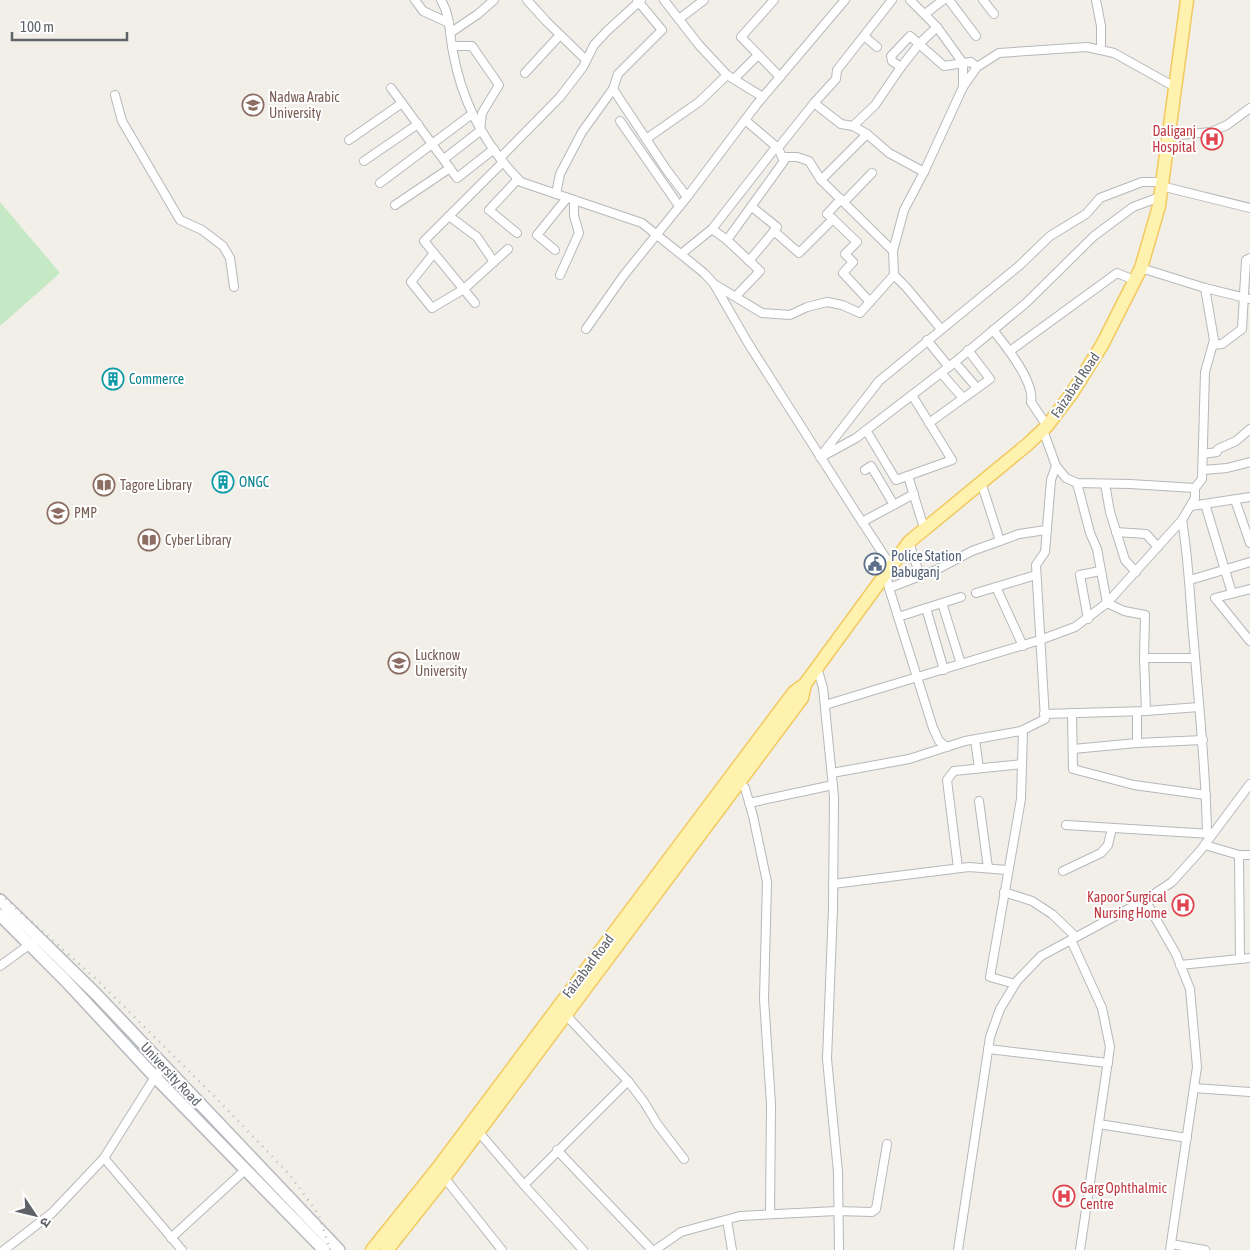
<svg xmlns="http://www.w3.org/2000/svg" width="1250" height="1250" font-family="'Asap Condensed','Noto Sans Devanagari',sans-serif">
<rect width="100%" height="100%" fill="#f1efe8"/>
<polygon fill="#c5e8c5" points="0,202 60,273 0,326"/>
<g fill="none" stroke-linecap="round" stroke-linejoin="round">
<g stroke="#b5b8bc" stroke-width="10">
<g id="minor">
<polyline points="415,0 423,11 449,23"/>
<path d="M441 0C451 17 449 33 453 52 462 102 485 146 521 182L642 223 704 273 714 284 748 343 853 508 891 566"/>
<polyline points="527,0 546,21 586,60"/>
<polyline points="664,0 699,45 727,75 763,97"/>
<polyline points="774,0 741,37 780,77"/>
<polyline points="910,0 937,27 963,63 963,87"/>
<polyline points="949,0 976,36"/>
<polyline points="983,0 994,14"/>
<polyline points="1096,0 1101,26 1101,50"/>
<polyline points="925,14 943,0"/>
<polyline points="679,19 704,0"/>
<polyline points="450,33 478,14 494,0"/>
<polyline points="864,36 877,47"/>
<polyline points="901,67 892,61 891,56 910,36 944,66 971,62 977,67"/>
<polyline points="525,73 560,35"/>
<polyline points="734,79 758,55"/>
<polyline points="391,88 457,178 494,149"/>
<polyline points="613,89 666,169 687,197"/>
<polyline points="115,95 122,121 180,220 202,230 223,246 230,258 234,287"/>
<polyline points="814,103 841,124 853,126 867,134 889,153 924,172"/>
<polyline points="620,121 679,206"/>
<polyline points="853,126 875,105 901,67 919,44 937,27"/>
<polyline points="1168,136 1211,132 1227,125 1250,108"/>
<polyline points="646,139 699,102 727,75"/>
<polyline points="349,140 402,103"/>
<polyline points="778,148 814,103 836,79 837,70 892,0"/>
<polyline points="782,157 797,157 809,161 821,180 893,251"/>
<polyline points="500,158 560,97 583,67 594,45 607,31 641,0"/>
<polyline points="444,159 480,131 482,113 499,85 472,46 452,46"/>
<polyline points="364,161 418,124"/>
<polyline points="821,180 867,134"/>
<polyline points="380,183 472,114"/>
<polyline points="1161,186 1250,208"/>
<polyline points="556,194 560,174 582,132 613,89 618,74 662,30 637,0"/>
<polyline points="844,202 872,173"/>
<polyline points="395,205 450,168"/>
<polyline points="752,207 777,227 774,231"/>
<polyline points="449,216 477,237 494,262"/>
<polyline points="833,219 857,242 845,254 853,262 843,273 870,302"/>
<polyline points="712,229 727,240 760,271 736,296"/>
<polyline points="517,233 489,210 518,179"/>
<polyline points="727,240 784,161 778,148 745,120"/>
<polyline points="555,250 537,235 567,198"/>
<polyline points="434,253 411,282 432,308 464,289 508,249"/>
<polyline points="681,254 712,229 776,147"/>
<polyline points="749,261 774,231 799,253 833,219 827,214 841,199"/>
<polyline points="1141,268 1205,288 1250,299"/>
<polyline points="560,275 579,233 574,216 574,200"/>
<polyline points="714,284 762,313 790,315 807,307 827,302 842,305 860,313 894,275"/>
<polyline points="475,303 424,241 503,162"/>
<polyline points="586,329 624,275 687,197 757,104 845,0"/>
<polyline points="941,329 906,287 894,275 893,251 904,210 924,172 963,87 977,67 999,53 1087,47 1114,53 1175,87"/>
<path d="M993 330C1006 346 1035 382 1031 402L1047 426"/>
<polyline points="927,340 949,367"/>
<polyline points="1213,345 1222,344 1242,329 1246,260 1250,258"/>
<polyline points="1010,351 1117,273 1134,280"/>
<polyline points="959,367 977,388"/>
<polyline points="941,373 963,398"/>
<polyline points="929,423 990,379 968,350"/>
<polyline points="866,430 896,480 952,460 912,395"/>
<polyline points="1043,430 1056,466 1066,478 1077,483 1130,484 1195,488"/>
<polyline points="1203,454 1217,452 1218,449 1236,441 1250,429"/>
<polyline points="823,456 856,438 955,362 1026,303 1094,236 1133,207 1160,197"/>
<polyline points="820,457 879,381 1020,265 1050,236 1086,214 1100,198 1142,182 1162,182"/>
<polyline points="865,470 871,466 894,505"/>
<polyline points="1203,470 1227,468 1250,462"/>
<polyline points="908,476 924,528"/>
<polyline points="981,482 1000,541"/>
<polyline points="1077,483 1090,533 1097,549 1107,603 1124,611 1145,615 1144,658 1146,711"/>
<polyline points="1105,484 1110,512 1125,560 1136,572"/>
<polyline points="1235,500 1250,543"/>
<polyline points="1205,504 1232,593"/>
<polyline points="1191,506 1250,497"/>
<path d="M1182 520C1189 561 1190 603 1194 644 1199 708 1206 770 1207 834"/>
<polyline points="862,522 914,494"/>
<polyline points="1116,532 1146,534 1158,547"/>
<polyline points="909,542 920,576"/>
<polyline points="886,573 889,588 933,728 939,741 947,747"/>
<polyline points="1190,580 1250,562"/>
<polyline points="996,587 1023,646"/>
<polyline points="889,588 936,570 972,551 1000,541 1019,534 1046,530"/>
<polyline points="1250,589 1215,598 1250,641"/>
<polyline points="976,593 1036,575"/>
<polyline points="942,603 961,664"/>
<polyline points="926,608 944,670"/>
<polyline points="898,617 961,597"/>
<polyline points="1088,619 1080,575 1100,571"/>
<polyline points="1144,658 1195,658"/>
<polyline points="817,667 823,688 834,797 833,908 827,1059 838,1172 839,1250"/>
<polyline points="825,705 1040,640 1075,627 1107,603 1182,520 1195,498 1195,488 1202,479 1205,372 1214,340 1205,288"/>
<polyline points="1137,712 1137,738"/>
<polyline points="1072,713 1073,769 1134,785 1206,795"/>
<polyline points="1044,714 1146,711 1199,707"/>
<polyline points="975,740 979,768"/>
<polyline points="1073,749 1137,743 1203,740"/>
<polyline points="832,773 909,759 965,741 1021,731 1045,719 1036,565 1045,552 1051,480 1056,466"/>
<polyline points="737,780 745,788 753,816 767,882 764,999 771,1104 770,1214"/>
<polyline points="979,801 988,868"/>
<polyline points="749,803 833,785"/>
<polyline points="1066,825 1211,834"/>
<polyline points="1205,845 1239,855 1250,855"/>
<polyline points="1239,855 1240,959"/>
<polyline points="958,868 947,780 954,771 1022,764"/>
<polyline points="1063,871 1101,853 1108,845 1112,828"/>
<polyline points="833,884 969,867 1007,870"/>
<polyline points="1004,892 1032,901 1052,914 1076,937"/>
<polyline points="1145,900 1176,954 1190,989 1197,1067 1170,1250"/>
<polyline points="1071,940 1102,1008 1110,1047 1080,1250"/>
<polyline points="1180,965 1250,958"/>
<polyline points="0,966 33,942"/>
<polyline points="1015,984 990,977 1021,799 1023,730"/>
<polyline points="564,1013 628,1081 644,1102 658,1125 684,1159"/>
<polyline points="988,1049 1108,1063"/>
<polyline points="1194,1088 1250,1092"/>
<polyline points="1099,1124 1187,1138"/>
<polyline points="477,1130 524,1185 583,1250"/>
<polyline points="557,1150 652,1250"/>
<polyline points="104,1158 182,1250"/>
<polyline points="443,1176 502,1250"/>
<polyline points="524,1185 628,1081"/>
<polyline points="727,1220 732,1250"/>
<polyline points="171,1238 245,1170"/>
<polyline points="1171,1244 1205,1250"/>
<polyline points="4,1250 52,1213 104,1158 155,1077 164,1067"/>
<polyline points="655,1250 681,1232 740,1216 837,1211 872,1212 876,1209 887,1144"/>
<polyline points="958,1250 990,1037 1000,1009 1017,981 1041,956 1145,900 1172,882 1200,851 1250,784"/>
</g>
</g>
<g stroke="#b6babf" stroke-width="14">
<g id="secondary">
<polyline points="0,900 96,994 339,1250"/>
<polyline points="0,915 66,981 155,1077 324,1250"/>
</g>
</g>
<g stroke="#f2c960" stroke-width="15">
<g id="primary">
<polyline points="372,1250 437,1169 794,692 805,684 909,542 1028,444 1047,426 1072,393 1102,345 1141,268 1159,206 1187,0"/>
<polyline points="387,1250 444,1178 802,698 805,684"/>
</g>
</g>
<use href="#minor" stroke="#fff" stroke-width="8"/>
<use href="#secondary" stroke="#fff" stroke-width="11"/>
<use href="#primary" stroke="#fff2af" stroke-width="12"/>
<polyline stroke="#b6b7b8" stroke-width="2.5" stroke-dasharray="1 6" stroke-linecap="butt" points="0,894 95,978 213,1095 289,1174 319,1215 330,1250"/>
</g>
<defs>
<g id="university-ring" transform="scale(1.125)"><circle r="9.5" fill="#fff" stroke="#8d6e63" stroke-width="1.5"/><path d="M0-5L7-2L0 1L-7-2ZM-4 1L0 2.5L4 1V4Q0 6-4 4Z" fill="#8d6e63"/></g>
<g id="hospital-ring" transform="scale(1.125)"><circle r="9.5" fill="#fff" stroke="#e0444e" stroke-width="1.5"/><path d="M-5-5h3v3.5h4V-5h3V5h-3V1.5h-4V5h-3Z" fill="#e0444e"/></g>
<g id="building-ring" transform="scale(1.125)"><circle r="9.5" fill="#fff" stroke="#0f9aa8" stroke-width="1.5"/><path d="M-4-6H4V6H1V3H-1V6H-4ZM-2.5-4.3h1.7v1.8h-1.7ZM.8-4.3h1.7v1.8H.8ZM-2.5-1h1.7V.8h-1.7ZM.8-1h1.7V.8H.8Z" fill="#0f9aa8"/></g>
<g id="library-ring" transform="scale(1.125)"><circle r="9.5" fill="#fff" stroke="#8d6e63" stroke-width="1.5"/><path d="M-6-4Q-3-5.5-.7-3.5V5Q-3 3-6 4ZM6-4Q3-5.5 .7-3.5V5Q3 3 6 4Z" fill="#8d6e63"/></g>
<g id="civic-ring" transform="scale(1.125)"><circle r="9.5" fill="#fff" stroke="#5c6f8a" stroke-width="1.5"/><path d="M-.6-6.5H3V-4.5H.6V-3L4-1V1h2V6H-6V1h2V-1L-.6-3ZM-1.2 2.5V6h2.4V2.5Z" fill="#5c6f8a"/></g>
</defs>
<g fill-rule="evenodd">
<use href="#university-ring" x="253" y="105"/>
<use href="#hospital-ring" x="1212" y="139"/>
<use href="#building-ring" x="113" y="379"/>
<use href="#building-ring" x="223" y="482"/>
<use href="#library-ring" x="104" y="485"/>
<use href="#university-ring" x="58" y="513"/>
<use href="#library-ring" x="149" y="540"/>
<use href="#civic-ring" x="875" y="564"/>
<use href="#university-ring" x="399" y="663"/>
<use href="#hospital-ring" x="1183" y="905"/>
<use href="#hospital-ring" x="1064" y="1196"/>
</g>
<g text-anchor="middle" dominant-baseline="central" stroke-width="4" stroke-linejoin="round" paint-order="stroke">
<g font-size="14" fill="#785e54" stroke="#fff" text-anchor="start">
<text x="269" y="97">Nadwa Arabic<tspan x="269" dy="16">University</tspan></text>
<text x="120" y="485">Tagore Library</text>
<text x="74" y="513">PMP</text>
<text x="165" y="540">Cyber Library</text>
<text x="415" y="655">Lucknow<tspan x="415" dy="16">University</tspan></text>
</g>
<g font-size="14" fill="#be3a42" stroke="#fff" text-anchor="end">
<text x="1196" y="131">Daliganj<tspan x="1196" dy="16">Hospital</tspan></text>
<text x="1167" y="897">Kapoor Surgical<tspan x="1167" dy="16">Nursing Home</tspan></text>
<text x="1080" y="1188" text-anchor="start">Garg Ophthalmic<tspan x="1080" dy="16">Centre</tspan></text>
</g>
<g font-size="14" fill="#0d838f" stroke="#fff" text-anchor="start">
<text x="129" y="379">Commerce</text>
<text x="239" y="482">ONGC</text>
</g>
<g font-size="14" fill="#5f6368" stroke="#fff">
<text transform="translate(1075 385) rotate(-56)">Faizabad Road</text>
<text transform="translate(588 966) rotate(-53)">Faizabad Road</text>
<text transform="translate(171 1074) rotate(47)">University Road</text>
</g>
<g font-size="14" fill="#4e5e75" stroke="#fff" text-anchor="start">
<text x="891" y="556">Police Station<tspan x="891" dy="16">Babuganj</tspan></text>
</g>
</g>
<g transform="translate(35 1215) rotate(125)" stroke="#ffffff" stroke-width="4" paint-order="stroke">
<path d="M0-4L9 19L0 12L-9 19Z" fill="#5f6368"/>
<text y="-8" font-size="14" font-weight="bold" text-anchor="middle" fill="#5f6368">उ</text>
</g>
<path d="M12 32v8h115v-8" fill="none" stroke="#5f6368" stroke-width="2.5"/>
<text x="20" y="32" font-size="15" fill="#5f6368" stroke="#ffffff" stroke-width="4" paint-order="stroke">100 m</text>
</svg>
